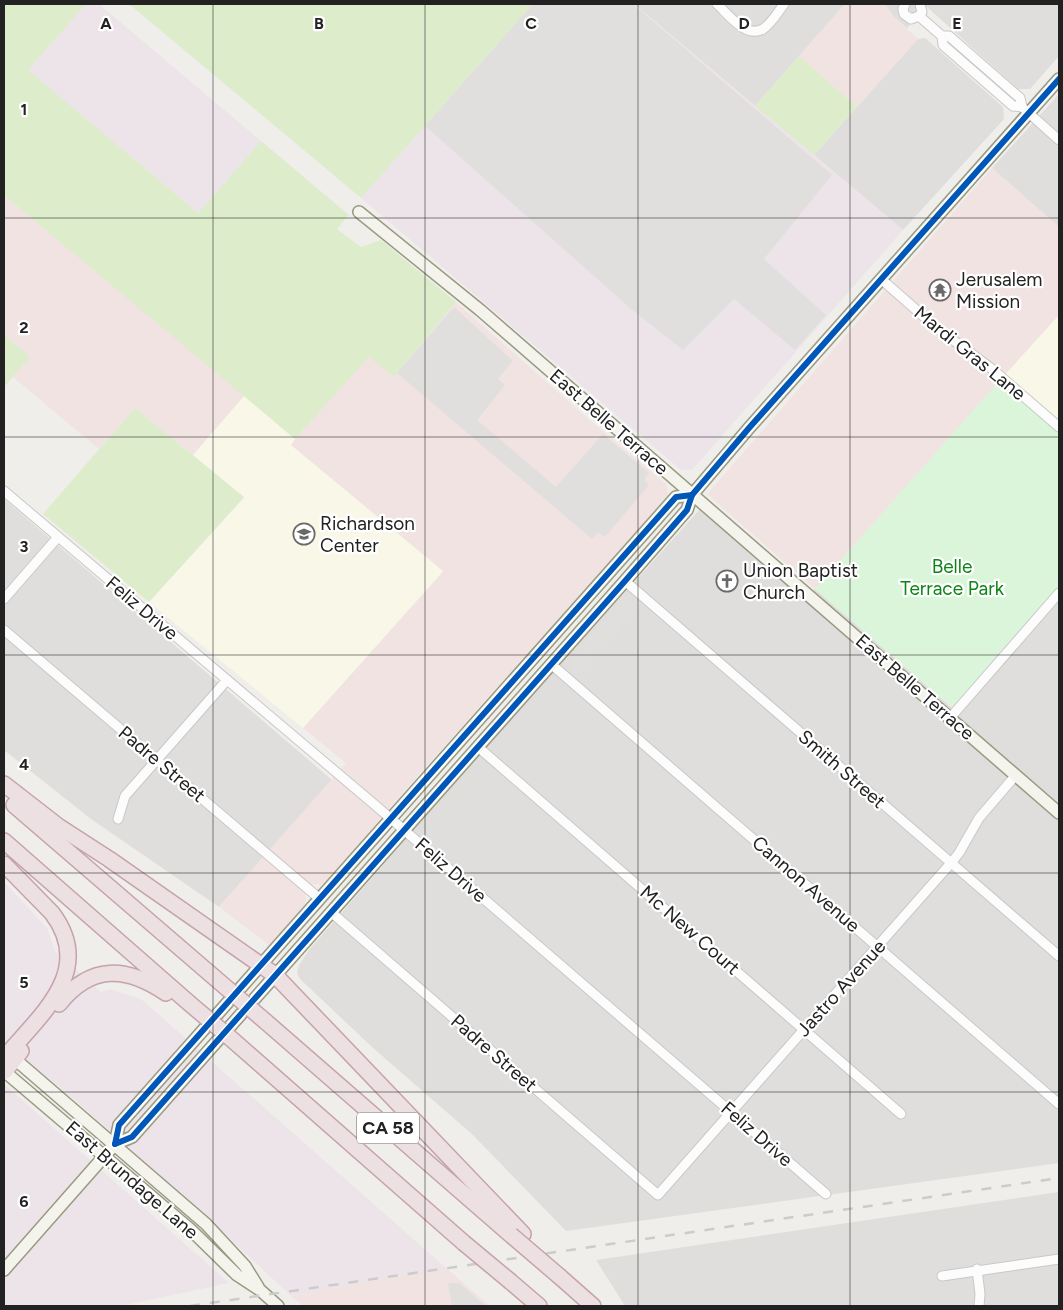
<svg xmlns="http://www.w3.org/2000/svg" width="1063" height="1310" font-family="Figtree,sans-serif">
<rect width="100%" height="100%" fill="#f0eeeb"/>
<g fill="#dfdedc">
<polygon points="634,4 845,4 755,106"/>
<polygon points="885,4 1059,4 1059,56 1030,89 1018,89 927,7 907,28 893,16"/>
<polygon points="925,38 1003,107 1004,119 903,230 814,155 918,39"/>
<polygon points="1059,94 1059,227 992,168"/>
<polygon points="4,499 332,780 219,907 91,819 4,750"/>
<polygon points="700,509 803,599 815,589 958,713 1059,600 1059,1163 566,1231 473,1135 372,1047 300,979 297,973 299,965 309,950 485,748"/>
<polygon points="1059,1192 1059,1306 625,1306 596,1260"/>
</g>
<g fill="#f1e3e1">
<polygon points="845,4 885,4 893,16 918,39 857,107 799,56"/>
<polygon points="992,168 1059,227 1059,315 815,589 707,494"/>
<polygon points="4,195 245,395 193,455 135,408 99,449 13,377 30,357 4,335"/>
<polygon points="456,302 592,422 667,485 668,496 398,798 327,881 320,885 313,884 305,894 306,900 304,906 287,927 269,945 219,907 346,763 303,728 443,572 290,445 369,356 394,377"/>
<polygon points="445,1267 490,1306 303,1306 291,1296"/>
</g>
<g fill="#ede4e9">
<polygon points="86,4 99,4 261,141 198,213 27,70"/>
<polygon points="533,4 634,4 903,230 692,470 681,470 361,198"/>
<polygon points="4,882 47,928 55,951 101,992 110,989 141,999 445,1267 291,1296 213,1223 68,1094 4,1043"/>
<polygon points="4,1084 229,1283 121,1306 4,1306"/>
</g>
<g fill="#f8f7e8">
<polygon points="1059,315 1059,426 1003,377"/>
<polygon points="245,395 295,439 291,445 443,571 303,728 149,602 244,498 193,455"/>
</g>
<g fill="#ddeccb">
<polygon points="4,4 86,4 28,70 198,213 261,141 349,215 337,229 361,247 381,240 456,302 394,377 369,357 295,439 4,195"/>
<polygon points="129,4 533,4 361,198"/>
<polygon points="799,56 857,107 814,155 755,106"/>
<polygon points="4,335 30,357 4,387"/>
<polygon points="135,408 244,497 149,602 43,514"/>
</g>
<polygon fill="#daf5da" points="1003,377 1059,426 1059,600 959,713 815,589"/>
<g fill="#e0dfde">
<polygon points="533,4 633,4 832,175 764,259 826,315 795,350 734,299 683,350 630,308 425,126"/>
<polygon points="454,307 513,361 498,379 505,385 477,420 556,487 603,434 649,473 644,480 649,485 605,537 598,532 592,539 397,373"/>
<polygon points="627,597 640,607 577,676 571,670 573,656 621,600"/>
<polygon points="448,1283 459,1283 486,1306 452,1306"/>
</g>
<g fill="none" stroke-linecap="round" stroke-linejoin="round">
<g stroke="#c9c8c7" stroke-width="11">
<g id="street">
<path d="M717 4C728 14 746 39 763 29 772 23 778 12 784 4"/>
<polyline points="905,4 903,9 904,14 911,19 919,16 922,12 920,4"/>
<polyline points="919,16 942,36 949,36 1020,98 1022,107"/>
<polyline points="942,36 943,45 1013,106 1022,107 1059,140"/>
<polyline points="881,279 937,328 992,369 1059,427"/>
<polyline points="4,491 375,805 826,1194"/>
<polyline points="625,581 1059,956"/>
<polyline points="4,599 58,537"/>
<polyline points="4,630 320,899"/>
<polyline points="551,664 1059,1104"/>
<polyline points="950,718 1059,593"/>
<polyline points="478,747 901,1114"/>
<polyline points="118,819 125,796 227,680"/>
<polyline points="331,912 658,1195 951,863 959,853 979,818 1016,775"/>
<polyline points="977,1269 980,1294 979,1306"/>
<polyline points="942,1276 1059,1259"/>
</g>
</g>
<g stroke="#999a82" stroke-width="14">
<g id="secondary">
<polyline points="359,212 480,310 1059,813"/>
<polyline points="9,1054 206,1224 245,1266 258,1287"/>
<polyline points="4,1071 191,1230 237,1275 260,1290 278,1306"/>
<polyline points="115,1144 119,1125 676,497 692,495"/>
<polyline points="4,1270 115,1144 132,1137 625,581 687,510 692,495 749,428 1059,79"/>
</g>
</g>
<g stroke="#c5a2ac" stroke-width="18">
<g id="highway">
<polyline points="4,784 58,826 109,859 275,975 523,1234"/>
<polyline points="14,805 215,978"/>
<polyline points="4,841 189,1003"/>
<path d="M4 864 52 913C96 971 40 1015 4 1058"/>
<path d="M59 1004C91 964 126 966 166 993"/>
<polyline points="265,1021 511,1235"/>
<polyline points="228,1036 464,1243"/>
<polyline points="5,1071 21,1051"/>
<polyline points="559,1276 593,1306"/>
<polyline points="511,1282 539,1306"/>
</g>
</g>
<use href="#street" stroke="#fdfcfc" stroke-width="9"/>
<use href="#secondary" stroke="#f4f4ed" stroke-width="11"/>
<use href="#highway" stroke="#ece0e2" stroke-width="15"/>
<polyline stroke="#ccc" stroke-width="2.5" stroke-dasharray="10 10" stroke-linecap="butt" points="190,1306 1059,1178"/>
<g stroke="#c5a2ac" stroke-width="18" stroke-linecap="butt">
<g id="highway-bridge">
<polyline points="215,978 265,1021"/>
<polyline points="189,1003 228,1036"/>
<polyline points="511,1235 559,1276"/>
<polyline points="464,1243 511,1282"/>
</g>
</g>
<use href="#highway-bridge" stroke="#ece0e2" stroke-width="15"/>
<g stroke="#fff" stroke-width="9">
<g id="cycleway">
<polyline points="115,1144 132,1137 625,581 687,510 692,495 749,428 1059,79"/>
<polyline points="115,1144 119,1125 676,497 692,495"/>
</g>
</g>
<use href="#cycleway" stroke="#0057b8" stroke-width="6"/>
</g>
<path fill="none" stroke="#222" stroke-width="1" stroke-opacity="0.55" d="M213 4V1306M425 4V1306M638 4V1306M850 4V1306M4 218H1059M4 437H1059M4 655H1059M4 873H1059M4 1092H1059"/>
<defs>
<g id="temple-ring" transform="scale(1.125)"><circle r="9.5" fill="#fff" stroke="#6a6968" stroke-width="1.5"/><path d="M0-6L5-2H3V0L6.5 2.5H4V6H1.5V3h-3V6H-4V2.5H-6.5L-3 0V-2H-5Z" fill="#6a6968"/></g>
<g id="school-ring" transform="scale(1.125)"><circle r="9.5" fill="#fff" stroke="#6a6968" stroke-width="1.5"/><path d="M0-5L7-2L0 1L-7-2ZM-4 1L0 2.5L4 1V4Q0 6-4 4Z" fill="#6a6968"/></g>
<g id="church-ring" transform="scale(1.125)"><circle r="9.5" fill="#fff" stroke="#6a6968" stroke-width="1.5"/><path d="M-1.2-6h2.4v3.5h3.3v2.4h-3.3V6h-2.4V-.1h-3.3v-2.4h3.3Z" fill="#6a6968"/></g>
</defs>
<g fill-rule="evenodd">
<use href="#temple-ring" x="940" y="290"/>
<use href="#school-ring" x="304" y="534"/>
<use href="#church-ring" x="727" y="581"/>
</g>
<g text-anchor="middle" dominant-baseline="central" stroke-width="4.5" stroke-linejoin="round" paint-order="stroke">
<rect fill="#fff" stroke="#646464" stroke-width="1" x="357" y="1112.5" width="62" height="31" rx="4"/>
<g font-size="18" font-weight="bold" fill="#222">
<text x="388" y="1128">CA 58</text>
</g>
<g font-size="19" fill="#222" stroke="#fff" text-anchor="start">
<text x="956" y="279">Jerusalem<tspan x="956" dy="22">Mission</tspan></text>
<text x="320" y="523">Richardson<tspan x="320" dy="22">Center</tspan></text>
<text x="743" y="570">Union Baptist<tspan x="743" dy="22">Church</tspan></text>
</g>
<g font-size="19" fill="#222" stroke="#fff">
<text transform="translate(970 353) rotate(39)">Mardi Gras Lane</text>
<text transform="translate(609 422) rotate(41)">East Belle Terrace</text>
<text transform="translate(142 608) rotate(40)">Feliz Drive</text>
<text transform="translate(915 687) rotate(41)">East Belle Terrace</text>
<text transform="translate(162 764) rotate(40)">Padre Street</text>
<text transform="translate(842 769) rotate(41)">Smith Street</text>
<text transform="translate(451 870) rotate(41)">Feliz Drive</text>
<text transform="translate(806 884) rotate(41)">Cannon Avenue</text>
<text transform="translate(690 930) rotate(41)">Mc New Court</text>
<text transform="translate(841 988) rotate(-48)">Jastro Avenue</text>
<text transform="translate(494 1053) rotate(41)">Padre Street</text>
<text transform="translate(757 1134) rotate(41)">Feliz Drive</text>
<text transform="translate(132 1180) rotate(41)">East Brundage Lane</text>
</g>
<g font-size="19" fill="#0c8416" stroke="#fff">
<text x="952" y="566">Belle<tspan x="952" dy="22">Terrace Park</tspan></text>
</g>
</g>
<g font-size="16" text-anchor="middle" font-weight="bold" fill="#222" stroke="#fff" stroke-width="4.5" stroke-linejoin="round" paint-order="stroke">
<text x="106" y="29">A</text>
<text x="319" y="29">B</text>
<text x="531" y="29">C</text>
<text x="744" y="29">D</text>
<text x="957" y="29">E</text>
<text x="24" y="115">1</text>
<text x="24" y="333">2</text>
<text x="24" y="552">3</text>
<text x="24" y="770">4</text>
<text x="24" y="988">5</text>
<text x="24" y="1207">6</text>
</g>
<rect width="1063" height="1310" fill="none" stroke="#222222" stroke-width="10"/>
</svg>
